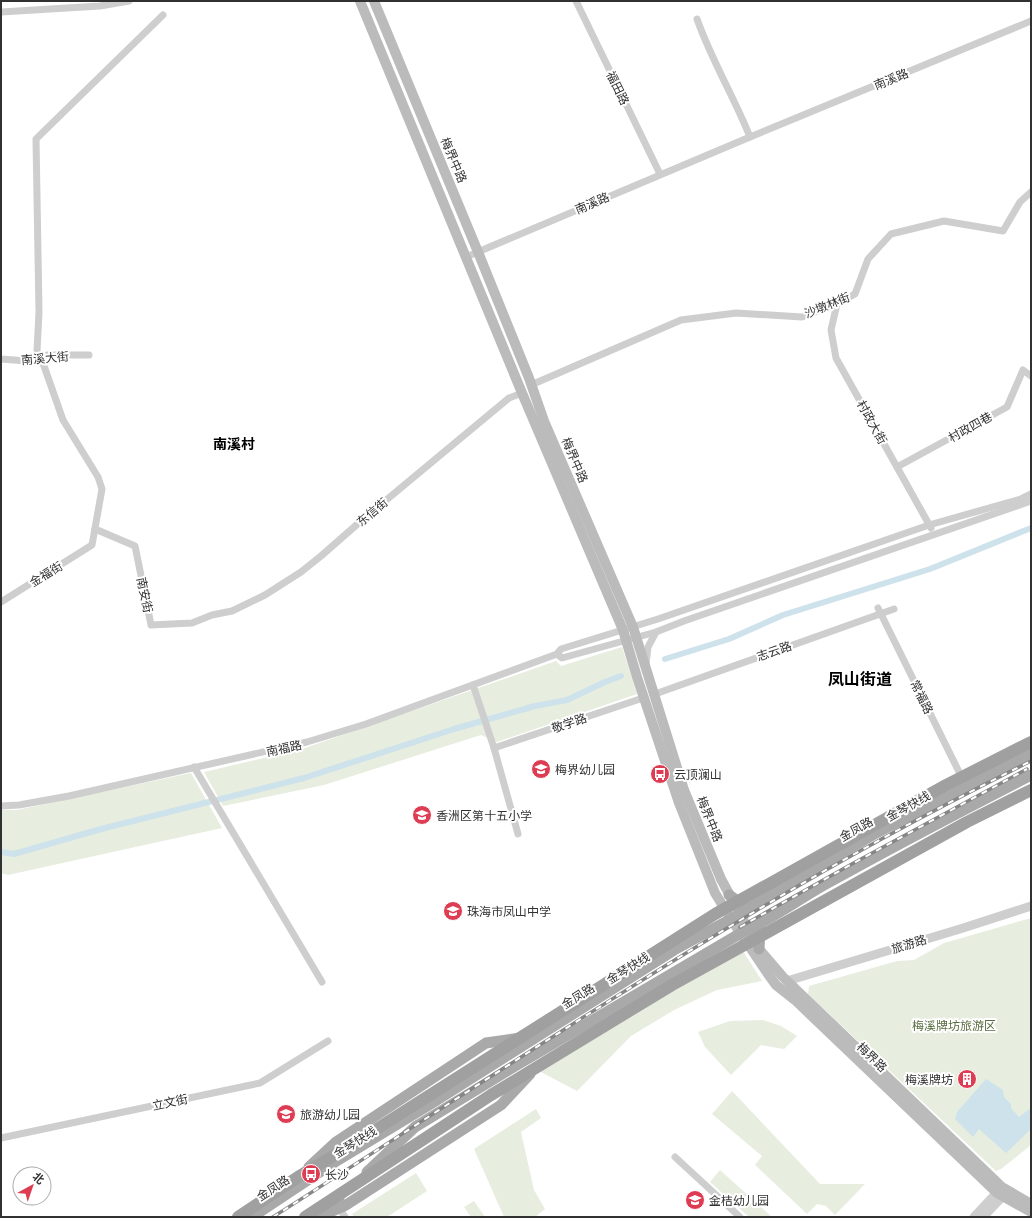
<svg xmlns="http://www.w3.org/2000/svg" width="1032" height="1218" font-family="'Noto Sans','Noto Sans SC',sans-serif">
<rect width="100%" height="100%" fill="#fff"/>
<g fill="#e7eddf">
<polygon points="622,647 637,694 497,742 481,735 324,785 223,806 204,772 302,749 556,661 561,666"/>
<polygon points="191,773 222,828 8,875 1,873 1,810 17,810"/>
<polygon points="1031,918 1031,1145 1001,1169 996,1171 808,994 809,986 897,961 914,960 944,943"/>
<polygon points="741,948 762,981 717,990 674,1010 631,1036 577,1091 539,1071"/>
<polygon points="763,1020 781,1026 797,1036 784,1049 761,1045 731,1075 705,1047 698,1032 730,1021"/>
<polygon points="732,1091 820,1184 865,1184 835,1215 826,1206 817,1204 807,1214 755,1165 762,1156 712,1114"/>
<polygon points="536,1109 541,1118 521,1132 534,1190 545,1209 535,1217 504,1217 474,1149"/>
<polygon points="720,1170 772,1217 749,1217 710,1182"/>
<polygon points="416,1173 427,1191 387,1217 354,1217 352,1214"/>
<polygon points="474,1201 485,1217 471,1217 464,1207"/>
</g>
<polygon fill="#cde2eb" points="986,1079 1003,1090 1004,1097 1011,1104 1011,1108 1019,1117 1031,1108 1031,1129 1006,1153 979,1129 973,1137 955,1119 957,1112"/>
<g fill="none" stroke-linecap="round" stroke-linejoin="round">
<g stroke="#cde2eb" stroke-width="6">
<polyline points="665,659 729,639 783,615 930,569 1031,528"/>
<polyline points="1,852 14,854 101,829 304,778 454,729 535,706 567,700 605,682 621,676"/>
</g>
<g stroke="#cecece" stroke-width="7">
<polyline points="576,1 660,174"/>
<polyline points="1,12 100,6 129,1"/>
<polyline points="750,137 1031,21"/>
<path d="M466 257 750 137C734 97 711 59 697 19"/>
<polyline points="837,304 831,330 836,358 931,528"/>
<polyline points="1,359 27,361 47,355 89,355"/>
<polyline points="531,385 681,320 736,313 802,317 837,304 855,294 868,259 891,234 944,221 1003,231 1020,202 1031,192"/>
<polyline points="897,467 1007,407 1023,370 1031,376"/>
<polyline points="95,529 135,546 151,625 192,623 212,615 232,611 265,595 301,572 321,556 361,521 509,398 522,393"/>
<polyline points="1,602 92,545 102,489 98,477 63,420 44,366 37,351 39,312 36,139 163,15"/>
<polyline points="878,608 963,780"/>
<polyline points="656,632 562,658 557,654 561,649 658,619 929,525 1021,499 1031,494"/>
<polyline points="646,664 648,647 656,632 684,621 1031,501"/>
<polyline points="473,685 494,748 518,834"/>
<polyline points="655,694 894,609"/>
<polyline points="494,748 643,698"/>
<polyline points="194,767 322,982"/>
<polyline points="1,806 19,805 69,796 307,742 366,724 557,654"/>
<polyline points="1,1138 260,1083 328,1041"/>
<polyline points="675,1157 740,1217"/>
<polyline points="338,1206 345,1217"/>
</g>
<g stroke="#cecece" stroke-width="9">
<polyline points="787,981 960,929 1031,906"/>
<polyline points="974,1217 1002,1187"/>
<polyline points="983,1217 1007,1192"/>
</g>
<g stroke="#bbb" stroke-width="10">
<polyline points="360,1 522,393 623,630 637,677 679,803 715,893 731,919 768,974 776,985 795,1000 997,1193 1031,1212"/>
<polyline points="374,1 478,252 529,378 544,421 633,627 684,790 721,879 759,949 783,977 1002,1187 1031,1204"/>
</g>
<g stroke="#a9a9a9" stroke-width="11">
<polyline points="729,895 744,905"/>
<polyline points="759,949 760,930"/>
<polyline points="309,1167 336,1142 486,1043 520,1038"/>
<path d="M367 1172 415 1127 515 1066 741 933C770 920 796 901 824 885 892 847 961 811 1031 775"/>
<polyline points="328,1213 346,1205 501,1105 530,1074"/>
<polyline points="252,1217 338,1160 432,1103 674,950 731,919 795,880 876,833 1031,754"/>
<polyline points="320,1217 339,1199"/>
</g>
<g stroke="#a0a0a0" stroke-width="12">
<polyline points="238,1217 298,1177 345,1149 715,914 946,785 1031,742"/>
<polyline points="305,1217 491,1095 672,985 967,822 1031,790"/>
</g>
<g stroke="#868686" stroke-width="3.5">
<g id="rail">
<polyline points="740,927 850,865 1027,769"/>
<path d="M273 1217C433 1115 591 1009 754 912 844 858 937 808 1031 761"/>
</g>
</g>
<use href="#rail" stroke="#fff" stroke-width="2" stroke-dasharray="6" stroke-linecap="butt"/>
</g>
<defs>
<g id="school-disc" transform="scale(1)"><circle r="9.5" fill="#de3c53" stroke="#fff"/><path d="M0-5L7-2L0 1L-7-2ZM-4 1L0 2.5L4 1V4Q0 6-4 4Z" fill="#fff"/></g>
<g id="bus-disc" transform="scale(1)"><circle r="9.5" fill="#de3c53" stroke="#fff"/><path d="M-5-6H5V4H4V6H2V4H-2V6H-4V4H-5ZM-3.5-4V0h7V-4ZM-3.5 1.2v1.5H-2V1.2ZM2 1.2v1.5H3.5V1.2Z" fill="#fff"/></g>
<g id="building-disc" transform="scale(1)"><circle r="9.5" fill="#de3c53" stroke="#fff"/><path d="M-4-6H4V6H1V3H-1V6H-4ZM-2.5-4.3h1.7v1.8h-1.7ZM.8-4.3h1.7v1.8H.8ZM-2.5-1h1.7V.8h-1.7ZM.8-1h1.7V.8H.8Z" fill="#fff"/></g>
</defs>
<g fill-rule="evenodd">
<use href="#school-disc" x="541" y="769"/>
<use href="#bus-disc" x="660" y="774"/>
<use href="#school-disc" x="422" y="815"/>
<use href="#school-disc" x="453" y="911"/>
<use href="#building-disc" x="967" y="1079"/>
<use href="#school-disc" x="286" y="1114"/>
<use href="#bus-disc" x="311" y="1174"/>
<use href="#school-disc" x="695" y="1200"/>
</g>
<g text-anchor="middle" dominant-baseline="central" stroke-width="4" stroke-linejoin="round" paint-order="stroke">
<g font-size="12" fill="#313131" stroke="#fff">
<text transform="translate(891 79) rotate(-22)">南溪路</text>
<text transform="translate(618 88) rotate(64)">福田路</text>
<text transform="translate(454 160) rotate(67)">梅界中路</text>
<text transform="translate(592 203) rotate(-23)">南溪路</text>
<text transform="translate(827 305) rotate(-22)">沙墩林街</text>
<text transform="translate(45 358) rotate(-5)">南溪大街</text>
<text transform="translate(872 422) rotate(61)">村政大街</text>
<text transform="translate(970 427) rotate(-29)">村政四巷</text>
<text transform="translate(575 460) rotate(67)">梅界中路</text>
<text transform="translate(372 512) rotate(-40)">东信街</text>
<text transform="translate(46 574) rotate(-32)">金福街</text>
<text transform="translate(145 595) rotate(78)">南安街</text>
<text transform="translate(774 651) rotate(-19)">志云路</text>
<text transform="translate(922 697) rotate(64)">常福路</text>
<text transform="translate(569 723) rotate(-19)">敬学路</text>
<text transform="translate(284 748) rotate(-12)">南福路</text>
<text transform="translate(908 806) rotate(-29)">金琴快线</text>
<text transform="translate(710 819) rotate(68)">梅界中路</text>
<text transform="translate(856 829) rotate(-29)">金凤路</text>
<text transform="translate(909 944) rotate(-17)">旅游路</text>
<text transform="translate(628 968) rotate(-32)">金琴快线</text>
<text transform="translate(578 996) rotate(-32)">金凤路</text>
<text transform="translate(872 1057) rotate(44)">梅界路</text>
<text transform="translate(170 1102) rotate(-12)">立文街</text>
<text transform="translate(355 1142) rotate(-32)">金琴快线</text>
<text transform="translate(273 1188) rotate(-33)">金凤路</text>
</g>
<g font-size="12" fill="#313131" stroke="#fff" text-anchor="start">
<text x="555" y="769">梅界幼儿园</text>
<text x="674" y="774">云顶澜山</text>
<text x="436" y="815">香洲区第十五小学</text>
<text x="467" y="911">珠海市凤山中学</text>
<text x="953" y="1079" text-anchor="end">梅溪牌坊</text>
<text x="300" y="1114">旅游幼儿园</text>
<text x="325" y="1174">长沙</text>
<text x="709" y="1200">金桔幼儿园</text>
</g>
<g font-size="12" fill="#576b3f" stroke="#fff">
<text x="954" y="1025">梅溪牌坊旅游区</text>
</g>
<g font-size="14" font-weight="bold" fill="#000" stroke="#fff">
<text x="234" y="443">南溪村</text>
</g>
<g font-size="16" font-weight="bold" fill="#000" stroke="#fff">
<text x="860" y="679">凤山街道</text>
</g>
</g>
<rect width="1032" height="1218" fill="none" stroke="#313131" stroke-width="4"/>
<g transform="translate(32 1186) rotate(40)"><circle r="19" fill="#ffffff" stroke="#adadad"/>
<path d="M0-3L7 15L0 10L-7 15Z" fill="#de3c53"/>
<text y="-6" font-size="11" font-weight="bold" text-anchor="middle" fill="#313131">北</text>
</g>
</svg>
